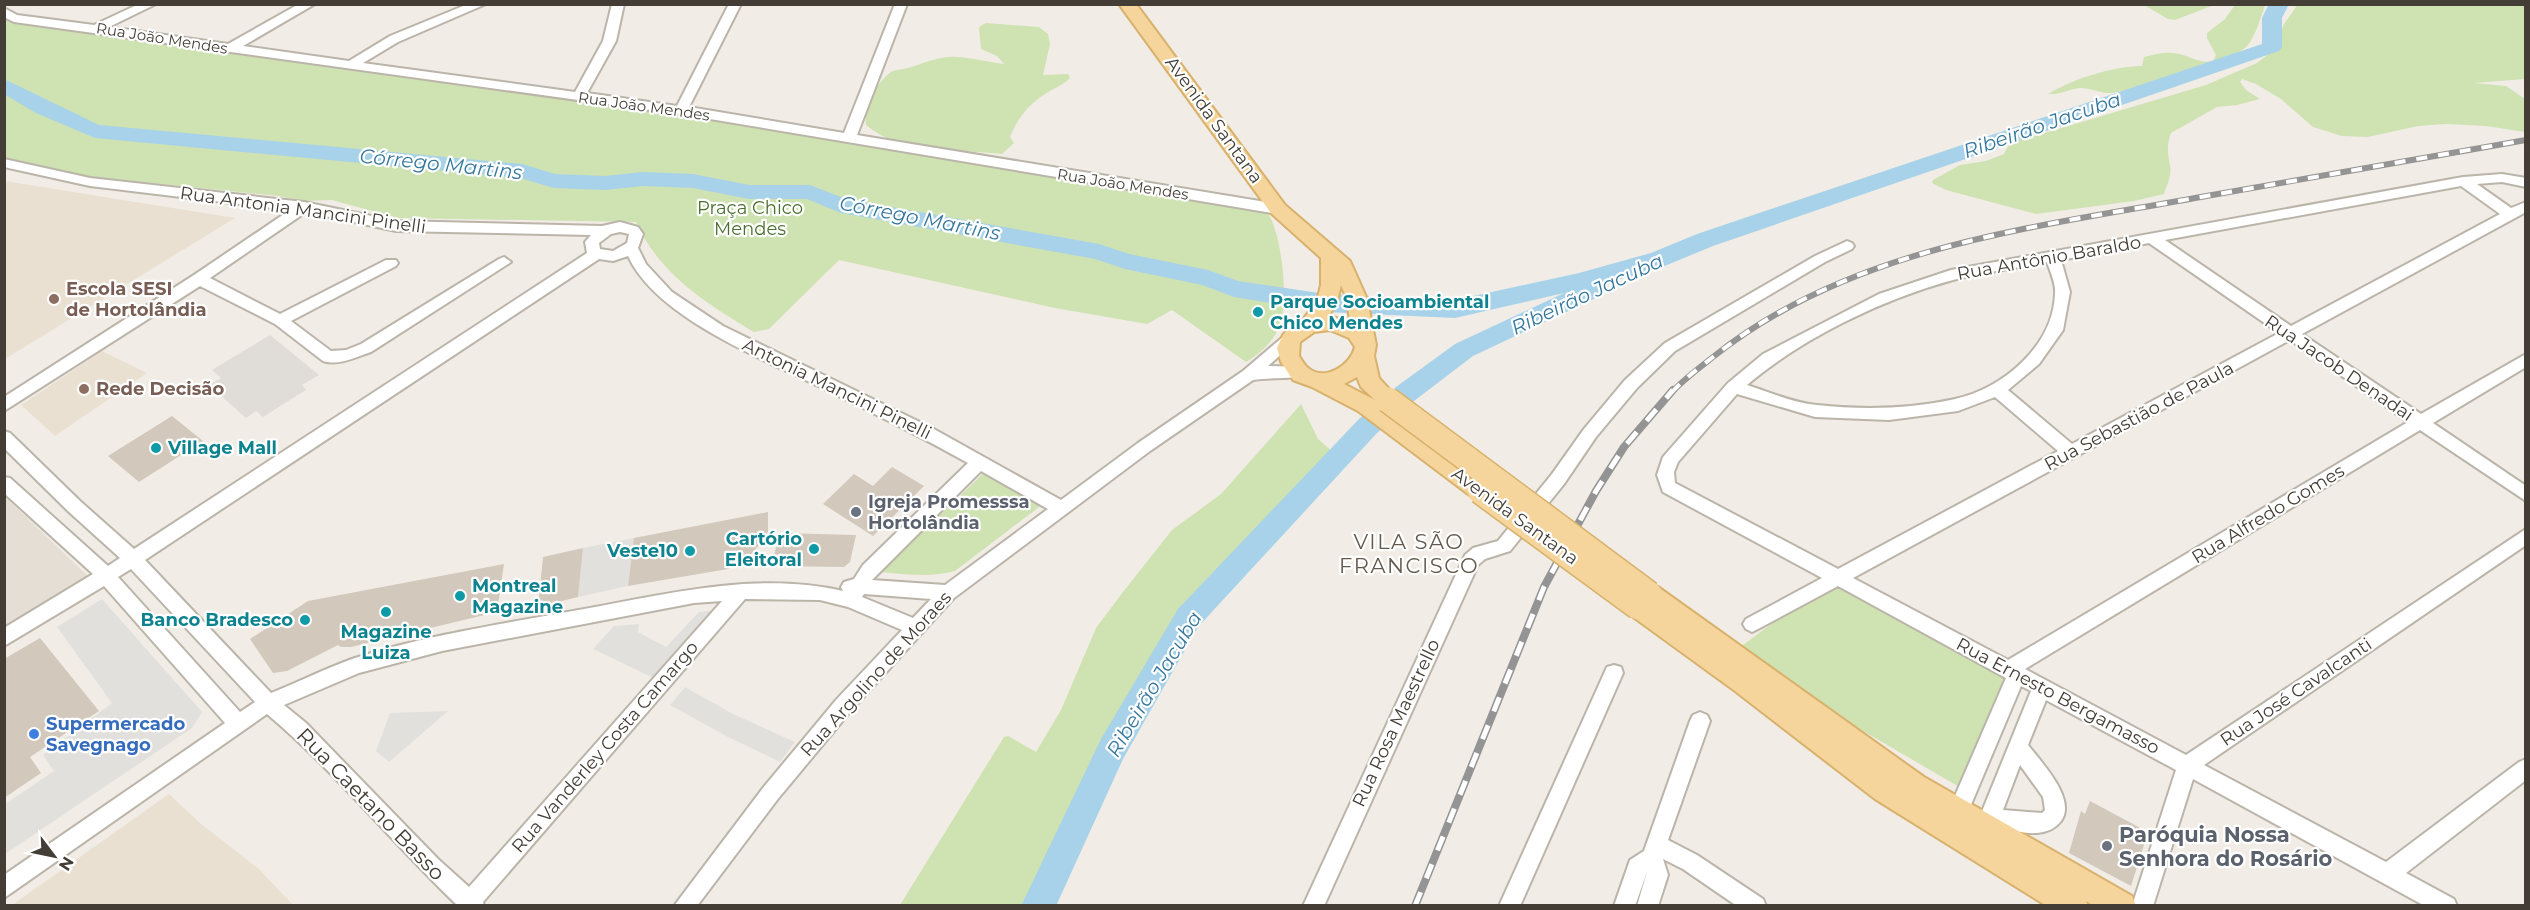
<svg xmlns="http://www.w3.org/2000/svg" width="2530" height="910" font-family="Montserrat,sans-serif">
<rect width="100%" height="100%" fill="#f1ede6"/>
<polygon fill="#e4ded4" points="4,496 90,578 4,631"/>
<polygon fill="#e0dcd7" points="270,335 319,375 302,385 306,390 263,417 256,411 246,418 209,385 221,378 212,370"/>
<g fill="#e9e0d1">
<polygon points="5,181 235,218 5,359"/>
<polygon points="102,351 147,373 55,436 21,405"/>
<polygon points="169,794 200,823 259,869 293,905 12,905"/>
</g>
<g fill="#cfe2b2">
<path d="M2298 4 2525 5V79L2474 83 2506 86 2525 99V132L2486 126 2445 124 2418 126 2368 137 2342 136 2313 127 2281 99 2256 84 2242 79 2240 82 2246 90 2260 99 2237 105 2217 107 2171 133C2166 146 2168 153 2170 166 2172 175 2167 185 2164 194L2134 201 2036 214 1946 190 1932 183 1933 180 1960 165 1986 161 2004 154 2012 138H2028L2206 85 2257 63 2274 50 2284 24Z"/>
<polygon points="2144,5 2214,5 2175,20 2168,19"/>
<path d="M2235 5H2265C2261 17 2255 37 2247 46 2232 63 2135 90 2111 93 2102 94 2091 88 2080 88 2069 89 2060 95 2048 94 2076 78 2110 67 2142 66L2144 57C2156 54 2167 51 2179 54 2192 57 2201 64 2213 61L2216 55 2207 38V33L2225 19Z"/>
<path d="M5 19 634 106 1264 208C1282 227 1289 300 1280 325 1273 342 1262 352 1246 362L1172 310 1147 324 1055 308 839 260 769 329 754 332C707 304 659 274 636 222L398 218 332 200 305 201 278 196 93 177 5 160Z"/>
<path d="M986 23 1039 27 1048 34 1050 44 1043 75 1068 74 1070 78C1062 86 1054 88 1045 94 1029 104 1017 119 1010 137L1014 143 1002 154C958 149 902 155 866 125 863 108 876 83 891 72 896 69 902 70 908 68 925 63 940 55 958 57 973 58 989 62 1004 64L997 56 981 49 979 27Z"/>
<polygon points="1301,404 1318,439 1333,452 1178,619 1152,656 1121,711 1027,905 900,905 1004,737 1008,736 1036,752 1061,710 1096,628 1123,592 1172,530 1221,494"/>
<path d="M987 470 1047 501 955 571C930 578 905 574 880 572Z"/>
<polygon points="1833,586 1845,588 2008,675 1961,788 1731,654 1806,598"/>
</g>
<g fill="#e2e0dd">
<polygon points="634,538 628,586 578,597 583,548"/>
<polygon points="102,599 202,712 192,728 5,854 5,804 54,771 43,755 112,703 57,627"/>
<polygon points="725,609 662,682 593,649 614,626 639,624 638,632 666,647 699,612"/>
<polygon points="685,687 733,714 795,742 780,762 726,736 670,705"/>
<polygon points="448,711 389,762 376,751 390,713"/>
</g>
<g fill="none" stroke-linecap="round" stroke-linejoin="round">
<polygon fill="#a7d2e9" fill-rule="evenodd" points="2269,4 2289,4 2282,18 2282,47 2279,51 1713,246 1650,272 1599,284 1603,290 1600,296 1473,356 1414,401 1377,433 1198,627 1123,759 1056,906 1021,906 1101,739 1178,609 1359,419 1396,387 1455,344 1564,293 1455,318 1326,312 1234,297 1202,285 1125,269 1095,259 841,213 807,199 749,199 693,188 643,186 605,190 554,188 520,178 95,138 36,113 4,94 4,79 99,125 522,164 555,174 605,176 643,172 693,174 749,185 810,185 846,199 1099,244 1129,254 1208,270 1238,281 1326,294 1455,300 1579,273 1651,253 1697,234 2262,44 2262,18"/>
</g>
<g fill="#d2c8bc">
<polygon points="172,416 203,441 139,482 108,456"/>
<polygon points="892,467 924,486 873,536 823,504 854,474 873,486"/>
<polygon points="768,512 768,535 746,560 728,569 628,586 634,538"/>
<polygon points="780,533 856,535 850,562 844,567 771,566"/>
<polygon points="583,548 578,597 538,607 543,557"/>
<polygon points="504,564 497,612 351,647 341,647 338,645 287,671 273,673 250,639 308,601"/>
<polygon points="40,638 99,711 30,757 41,773 4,798 4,659"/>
<polygon points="2090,801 2148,832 2131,886 2069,853 2081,811 2085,814"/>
</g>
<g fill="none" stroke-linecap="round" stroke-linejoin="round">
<g stroke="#bbb4a9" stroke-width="4">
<g id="minor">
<polygon points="139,4 156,4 109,27 228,44 299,4 315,4 243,46 349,61 390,36 468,4 486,4 398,42 363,63 575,92 603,41 612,4 624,4 616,41 587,93 677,106 729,4 741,4 689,107 844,133 895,4 907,4 857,135 1278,204 1285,209 1278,214 686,115 14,22 4,17 4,8 17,15 94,25"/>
<path d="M4 159 90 178 304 202 396 221 602 226 620 222 638 227 643 234 638 248 646 264 672 292 723 326 932 428 1061 500 1138 443 1243 371 1284 336H1294L1297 340 1268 366 1305 367 1307 371 1305 375C1289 380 1270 377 1253 380L1150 451 954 598 850 712 777 800 697 906H674L763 788 836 700 902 630 848 607 820 600 745 599 483 902 484 906H458C393 844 336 772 267 714L4 898V875L225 723 104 586 4 646V628L93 574 4 493V477L10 478 108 566 120 558 68 511 4 448V431L10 433 80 501 134 549 587 253 585 242 591 235 396 231 306 212 210 278 280 314 386 260H396L398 263 396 266 291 321 331 351 346 350 361 344 499 259 504 257 511 262 371 352C356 357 339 366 323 361L275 324 200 286 4 411V397L194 275 290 210 90 186 4 167ZM620 232 629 234 627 243 613 251 600 249 599 243 611 234ZM628 256C657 319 766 360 826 390 874 413 921 437 968 463L863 565 854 579 844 582 841 587 843 591C761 572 676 592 595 607 515 622 433 633 355 658 326 668 299 682 271 693L145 560 599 259 613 261ZM981 471 1048 509 945 585 872 580ZM131 569 255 702 240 712 118 577ZM864 594 931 599 913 618 862 597ZM722 601 469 887 438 859 306 723 284 705 359 673 442 651 694 603Z"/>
<path d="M2502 174 2526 178V187L2502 182 2477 184 2511 208 2526 202V212L2302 334 2421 414 2526 354V367L2433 423 2526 486V501L2420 430 2025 669 2186 755 2526 529V545L2204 765 2386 862 2519 762 2526 759V780L2406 873 2454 899 2457 906H2425L2193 779 2153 906H2132L2176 770 2046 700 2028 745C2041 762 2077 799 2061 821 2055 829 2047 832 2037 833 2024 834 2009 829 1996 827L1989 843 1982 846 1975 843 1972 836 2031 691 2021 686 1962 826 1955 828 1948 826 1945 819 2006 678 1838 586 1758 629 1752 632 1746 629 1743 624 1746 619 1822 578 1663 492 1657 475 1663 457 1728 383 1763 354 1879 294 1951 270 2463 177ZM2461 186 2500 214 2291 326 2165 240ZM2149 243 2279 333 2072 444 2008 390 2039 364 2063 330 2070 292 2061 260ZM2047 262C2050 271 2056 284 2055 293 2054 345 2003 389 1955 399 1910 409 1863 410 1817 405 1794 403 1769 392 1747 385 1802 338 1883 299 1953 280 1983 272 2016 268 2047 262ZM2290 340 2408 422 2008 660 1853 578ZM1737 394 1815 417 1889 420 1958 411 1995 397 2058 451 1838 569 1675 483 1674 472 1678 462ZM2020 765 2043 797 2045 810 2042 813 2003 810Z"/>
<polygon points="1847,241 1852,243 1854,246 1852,249 1825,262 1675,351 1637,388 1596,437 1564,484 1510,551 1485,559 1478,565 1324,906 1303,906 1465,555 1473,548 1498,541 1552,474 1584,429 1625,380 1665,343 1815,256"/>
<polygon points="1614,665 1621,667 1623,673 1520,906 1499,906 1607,667"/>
<polygon points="1700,712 1707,715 1710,721 1668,840 1697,855 1763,899 1766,906 1737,906 1683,869 1663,859 1668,875 1658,906 1637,906 1647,872 1635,906 1614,906 1630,860 1644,851 1690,721 1693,715"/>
</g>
</g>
<g stroke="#d8b16c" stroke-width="4">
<g id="major">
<path d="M1119 4H1136L1285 205 1350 261 1367 299 1376 345 1374 356 1379 378 1399 400 1396 406 1384 407 1488 485 1491 491 1488 497 1480 500 1472 497 1358 411 1312 387 1293 380 1281 362 1277 348 1283 335 1293 324 1302 321 1317 301 1321 285V258L1271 213ZM1341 285 1347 299 1350 322 1329 316 1337 301ZM1330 330 1349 338 1355 347C1351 365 1325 382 1308 368 1304 365 1301 359 1299 356L1300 342 1314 332ZM1357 377 1361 387 1375 400 1344 384Z"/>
<polygon points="1649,584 1658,587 1924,777 2132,896 2136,906 2094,906 2086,901 2088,906 2047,906 1875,799 1735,691 1629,614 1626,607 1629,600 1638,597 1637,594 1640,587"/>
</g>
</g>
<use href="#minor" fill="#fff" fill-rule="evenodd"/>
<use href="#major" fill="#f5d59b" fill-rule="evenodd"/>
<g stroke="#949494" stroke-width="6">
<path id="rail-far1" d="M1672 392C1684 379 1699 368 1713 357 1849 248 2029 228 2195 198 2305 179 2416 159 2526 140"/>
</g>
<g stroke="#949494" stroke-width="8">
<polyline id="rail" points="1415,906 1544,587 1596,491 1624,447 1673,390"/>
</g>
<use href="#rail-far1" stroke="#fff" stroke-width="4" stroke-dasharray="11" stroke-linecap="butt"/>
<use href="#rail" stroke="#fff" stroke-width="5" stroke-dasharray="15" stroke-linecap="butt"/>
<g stroke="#d8b16c" stroke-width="28" stroke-linecap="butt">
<g id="major-bridge">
<polyline points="1388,400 1649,594"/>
<polyline points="1480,491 1638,607"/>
</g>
</g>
<use href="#major-bridge" stroke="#f5d59b" stroke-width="25"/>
</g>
<g fill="#8d6e63" stroke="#fff" stroke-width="2">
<circle cx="54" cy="299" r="6"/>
<circle cx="84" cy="389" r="6"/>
</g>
<g fill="#0f9aa8" stroke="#fff" stroke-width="2">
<circle cx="1258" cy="312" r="6"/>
<circle cx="156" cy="448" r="6"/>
<circle cx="814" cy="549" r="6"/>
<circle cx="690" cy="551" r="6"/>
<circle cx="460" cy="596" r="6"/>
<circle cx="386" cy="612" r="6"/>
<circle cx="305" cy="620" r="6"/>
</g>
<g fill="#6b7280" stroke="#fff" stroke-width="2">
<circle cx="856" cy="512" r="6"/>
<circle cx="2107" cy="846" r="6"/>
</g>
<circle fill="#3f7fe0" stroke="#fff" stroke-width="2" cx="34" cy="734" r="6"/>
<g text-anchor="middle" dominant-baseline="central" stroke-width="4.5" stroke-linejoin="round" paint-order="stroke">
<g font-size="15" fill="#433d36" stroke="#fff">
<text transform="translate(162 38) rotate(9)">Rua João Mendes</text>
<text transform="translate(644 106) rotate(8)">Rua João Mendes</text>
<text transform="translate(1123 184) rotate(9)">Rua João Mendes</text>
</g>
<g font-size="18" fill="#433d36" stroke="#fff">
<text transform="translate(1214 120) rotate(54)">Avenida Santana</text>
<text transform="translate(303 210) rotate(8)">Rua Antonia Mancini Pinelli</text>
<text transform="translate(2049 258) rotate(-10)">Rua Antônio Baraldo</text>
<text transform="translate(2339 368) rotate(34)">Rua Jacob Denadai</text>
<text transform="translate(837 389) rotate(26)">Antonia Mancini Pinelli</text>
<text transform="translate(2139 416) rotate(-28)">Rua Sebastião de Paula</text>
<text transform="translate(2268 514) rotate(-31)">Rua Alfredo Gomes</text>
<text transform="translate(1515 516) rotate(36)">Avenida Santana</text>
<text transform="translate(876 674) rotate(-48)">Rua Argolino de Moraes</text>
<text transform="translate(2296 692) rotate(-34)">Rua José Cavalcanti</text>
<text transform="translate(2058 696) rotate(28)">Rua Ernesto Bergamasso</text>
<text transform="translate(1396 723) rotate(-65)">Rua Rosa Maestrello</text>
<text transform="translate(605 747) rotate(-49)">Rua Vanderley Costa Camargo</text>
</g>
<g font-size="18" fill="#4b6f2f" stroke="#fff">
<text x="750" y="208">Praça Chico<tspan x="750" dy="21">Mendes</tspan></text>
</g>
<g font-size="18" font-weight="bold" fill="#785e54" stroke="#fff" text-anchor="start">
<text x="66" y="289">Escola SESI<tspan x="66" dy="21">de Hortolândia</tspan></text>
<text x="96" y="389">Rede Decisão</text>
</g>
<g font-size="18" font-weight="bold" fill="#0d838f" stroke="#fff" text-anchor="start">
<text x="1270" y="302">Parque Socioambiental<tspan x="1270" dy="21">Chico Mendes</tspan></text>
<text x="168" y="448">Village Mall</text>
<text x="802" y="539" text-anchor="end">Cartório<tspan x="802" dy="21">Eleitoral</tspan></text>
<text x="678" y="551" text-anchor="end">Veste10</text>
<text x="472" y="586">Montreal<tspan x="472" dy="21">Magazine</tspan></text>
<text x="293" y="620" text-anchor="end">Banco Bradesco</text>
<text x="386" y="632" text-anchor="middle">Magazine<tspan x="386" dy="21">Luiza</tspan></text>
</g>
<g font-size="18" font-weight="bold" fill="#5b616d" stroke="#fff" text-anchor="start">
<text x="868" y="502">Igreja Promesssa<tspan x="868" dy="21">Hortolândia</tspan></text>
</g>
<g font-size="18" font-weight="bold" fill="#366cbe" stroke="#fff" text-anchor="start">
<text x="46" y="724">Supermercado<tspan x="46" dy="21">Savegnago</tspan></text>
</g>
<g font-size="20" font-style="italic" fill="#37799e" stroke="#fff">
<text transform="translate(2042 125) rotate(-19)">Ribeirão Jacuba</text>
<text transform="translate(441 164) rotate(6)">Córrego Martins</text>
<text transform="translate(920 218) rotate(11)">Córrego Martins</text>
<text transform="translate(1587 294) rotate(-25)">Ribeirão Jacuba</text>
<text transform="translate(1154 684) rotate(-59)">Ribeirão Jacuba</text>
</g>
<g font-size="21" letter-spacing="1.5" fill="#655a4e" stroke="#fff">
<text x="1409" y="541">VILA SÃO<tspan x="1409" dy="24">FRANCISCO</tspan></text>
</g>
<g font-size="21" fill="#433d36" stroke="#fff">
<text transform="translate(371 804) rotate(46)">Rua Caetano Basso</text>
</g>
<g font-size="21" font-weight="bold" fill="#5b616d" stroke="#fff" text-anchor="start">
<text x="2119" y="834">Paróquia Nossa<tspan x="2119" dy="24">Senhora do Rosário</tspan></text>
</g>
</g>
<rect width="2530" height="910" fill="none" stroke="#433d36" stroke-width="12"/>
<g transform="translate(54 856) rotate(122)" stroke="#ffffff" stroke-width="4.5" paint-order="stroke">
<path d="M0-4.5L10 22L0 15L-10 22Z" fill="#433d36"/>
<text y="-9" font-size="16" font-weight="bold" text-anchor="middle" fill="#433d36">N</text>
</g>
</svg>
